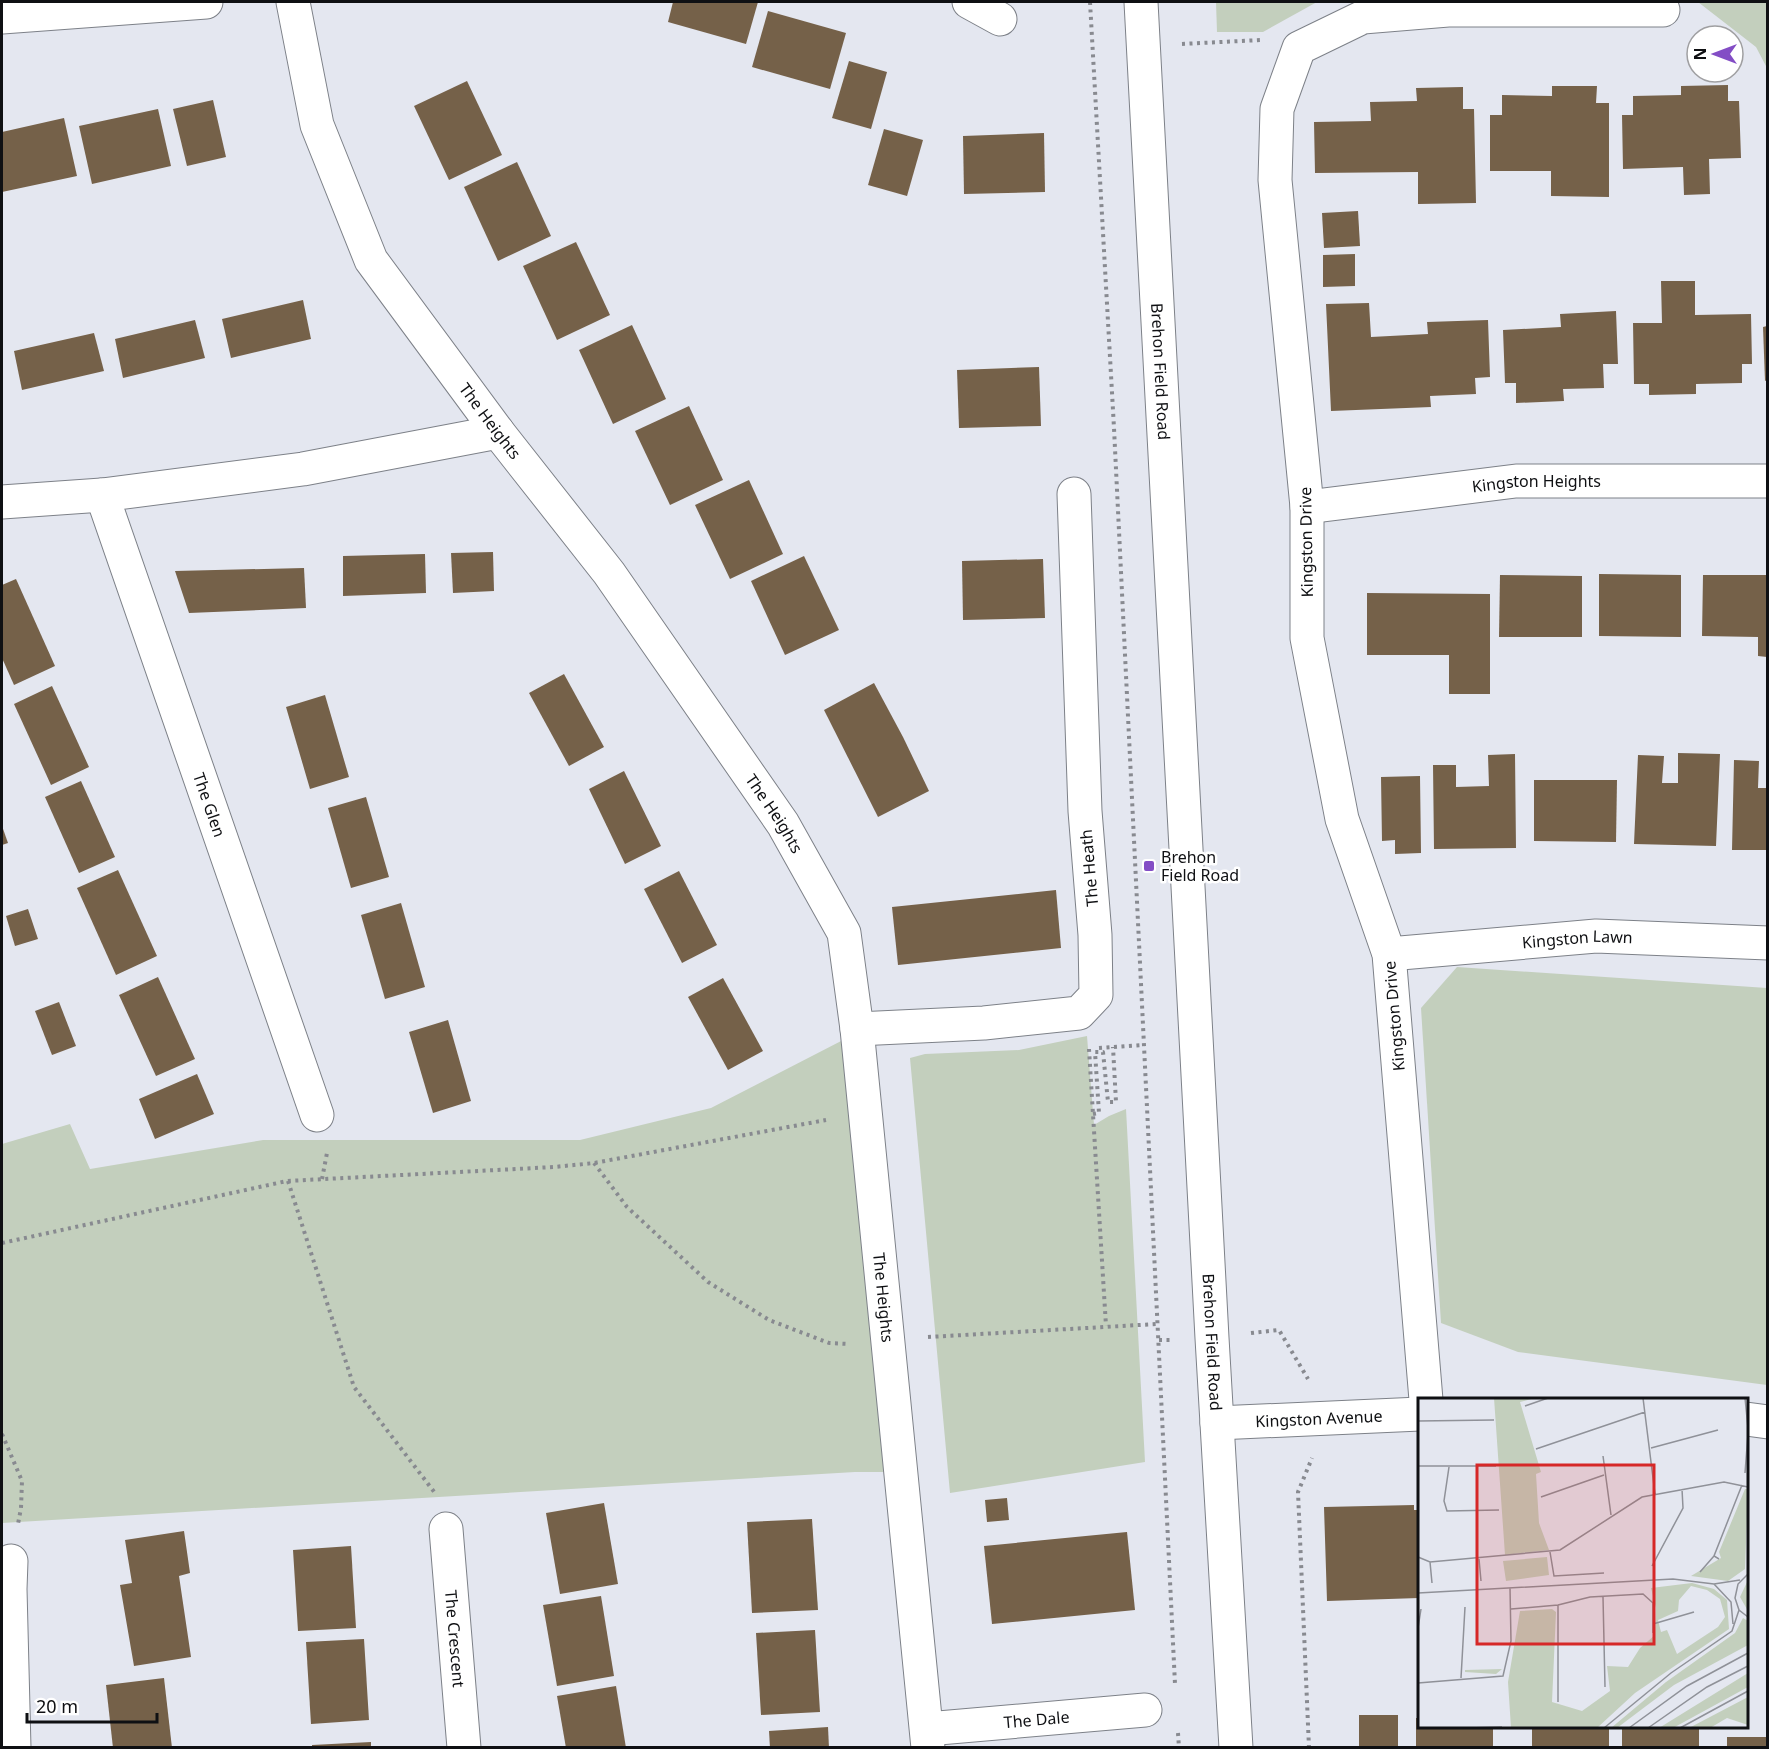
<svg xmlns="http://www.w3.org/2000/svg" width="1769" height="1749" font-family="'Noto Sans',sans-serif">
<rect width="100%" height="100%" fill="#e4e7f0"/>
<g fill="#c3cfbd">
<polygon points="1216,2 1317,2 1263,32 1217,32"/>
<polygon points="1698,2 1767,2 1767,68 1756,47"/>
<polygon points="1457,967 1767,988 1767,1385 1518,1352 1441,1323 1421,1008"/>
<polygon points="1087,1036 1094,1125 1109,1116 1126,1109 1145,1462 950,1493 910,1058 925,1054 1019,1050"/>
<polygon points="845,1039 887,1472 855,1472 2,1523 2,1144 70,1124 90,1169 263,1140 580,1140 711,1108"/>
</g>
<g fill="#756149">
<polygon points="673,2 758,2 746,44 668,22"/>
<polygon points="768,11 846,33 830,89 752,67"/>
<polygon points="849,61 887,72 871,129 832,118"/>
<polygon points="467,81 502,155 449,180 414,106"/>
<polygon points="1728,85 1728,101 1739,101 1741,158 1709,159 1710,194 1684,195 1683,167 1623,169 1622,115 1633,115 1633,96 1681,95 1681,86"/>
<polygon points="1552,86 1597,86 1596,103 1609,103 1609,197 1551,196 1551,171 1490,171 1490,115 1502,115 1502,95 1552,96"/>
<polygon points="1463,87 1463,109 1474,109 1476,203 1418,204 1418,172 1315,173 1314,122 1371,121 1370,102 1417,101 1416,88"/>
<polygon points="213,100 226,157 187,166 173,109"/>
<polygon points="158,109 171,166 92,184 79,126"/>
<polygon points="64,118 77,176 2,192 2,132"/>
<polygon points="884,129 923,140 907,196 868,185"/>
<polygon points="1044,133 1045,192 964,194 963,136"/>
<polygon points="517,162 551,236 498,261 464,187"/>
<polygon points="1358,211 1360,246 1324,248 1322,213"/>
<polygon points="576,242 610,315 557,340 523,266"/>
<polygon points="1355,254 1355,286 1323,287 1323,255"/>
<polygon points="1661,281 1695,281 1695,315 1751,314 1752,364 1742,364 1742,383 1696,384 1696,394 1649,395 1649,384 1634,384 1633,323 1662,323"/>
<polygon points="303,300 311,339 231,358 222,319"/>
<polygon points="1369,303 1371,337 1428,334 1427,322 1488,320 1490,377 1475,378 1476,394 1430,396 1431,407 1331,411 1326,304"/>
<polygon points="1616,311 1618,364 1603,364 1604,388 1563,389 1564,401 1516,403 1516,383 1505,383 1503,330 1561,327 1560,314"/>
<polygon points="195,320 205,358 123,378 115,339"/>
<polygon points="632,325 666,399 613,424 579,350"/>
<polygon points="1767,326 1767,380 1765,381 1763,327"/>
<polygon points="94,333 104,371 22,390 14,351"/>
<polygon points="1039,367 1041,426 959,428 957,370"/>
<polygon points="689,406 723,480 670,505 635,431"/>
<polygon points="749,480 783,554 730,579 695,505"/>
<polygon points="493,552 494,591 453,593 451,553"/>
<polygon points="425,554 426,593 343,596 343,556"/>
<polygon points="804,556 839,630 785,655 751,581"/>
<polygon points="1043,559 1045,618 963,620 962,561"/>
<polygon points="304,568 306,608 189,613 175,571"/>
<polygon points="1599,574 1681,575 1681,637 1599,636"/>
<polygon points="1500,575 1582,576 1582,637 1499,637"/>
<polygon points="1703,575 1767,575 1767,657 1758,656 1758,637 1702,636"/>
<polygon points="16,579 55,666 14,685 2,658 2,585"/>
<polygon points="1367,593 1490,594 1490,694 1449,694 1449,655 1367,655"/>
<polygon points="564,674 604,747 569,766 529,693"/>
<polygon points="874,683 903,737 929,791 878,817 824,710"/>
<polygon points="52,686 89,767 51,785 14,704"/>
<polygon points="325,695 349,777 310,789 286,707"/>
<polygon points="1678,753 1720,754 1716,846 1634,844 1638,755 1664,756 1662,783 1678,783"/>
<polygon points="1515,754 1516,848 1434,849 1433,765 1456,765 1456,787 1489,786 1488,755"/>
<polygon points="1734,760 1759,761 1758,788 1767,788 1767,850 1732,850"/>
<polygon points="624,771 661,846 625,864 589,789"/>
<polygon points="1420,776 1421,853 1395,854 1395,840 1382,841 1381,777"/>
<polygon points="1534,780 1617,780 1616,842 1534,841"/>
<polygon points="81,781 115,857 79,873 45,797"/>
<polygon points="366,797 389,877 351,888 328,808"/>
<polygon points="2,826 8,843 2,845"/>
<polygon points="118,870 157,956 116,975 77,888"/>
<polygon points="679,871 717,945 682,963 644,889"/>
<polygon points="1056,890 1061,948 898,965 892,907"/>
<polygon points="401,903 425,987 385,999 361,915"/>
<polygon points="28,909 38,939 15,946 6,916"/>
<polygon points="158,977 195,1059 156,1076 119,995"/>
<polygon points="723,978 763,1051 728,1070 688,997"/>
<polygon points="59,1002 76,1046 52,1055 35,1011"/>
<polygon points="448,1020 471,1101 433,1113 409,1032"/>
<polygon points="197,1074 214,1114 155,1139 139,1099"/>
<polygon points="1007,1498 1009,1520 987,1522 985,1500"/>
<polygon points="604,1503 618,1584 560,1594 546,1513"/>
<polygon points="1414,1505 1414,1510 1419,1510 1419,1598 1327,1601 1324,1507"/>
<polygon points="812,1519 818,1610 752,1613 747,1522"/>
<polygon points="184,1531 190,1573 179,1576 191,1657 134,1666 120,1585 132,1583 125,1540"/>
<polygon points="1127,1532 1135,1610 992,1624 984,1546"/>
<polygon points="351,1546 356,1628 298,1631 293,1550"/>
<polygon points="601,1596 614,1676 557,1686 543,1605"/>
<polygon points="815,1630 820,1712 761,1715 756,1633"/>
<polygon points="364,1639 369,1720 311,1724 306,1642"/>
<polygon points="164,1678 172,1748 113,1748 106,1685"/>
<polygon points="616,1686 626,1748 566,1748 557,1696"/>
<rect x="1359" y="1715" width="39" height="33"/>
<polygon points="1416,1718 1419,1718 1419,1726 1493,1726 1493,1748 1416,1748"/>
<rect x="1532" y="1726" width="77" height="22"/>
<rect x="1622" y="1726" width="77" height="22"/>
<polygon points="828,1727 829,1748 770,1748 769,1731"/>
<rect x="1727" y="1737" width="40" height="11"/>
<polygon points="371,1742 371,1748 312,1748 312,1745"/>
</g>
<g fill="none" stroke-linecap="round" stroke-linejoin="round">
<g stroke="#7d8188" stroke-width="35">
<g id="minor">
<path id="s1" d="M293 2 317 125 371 260 498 432 609 573 783 824 844 933 857 1029 928 1748"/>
<polyline points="969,2 1000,19"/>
<polyline points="2,17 206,2"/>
<path id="s2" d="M102 495 317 1115"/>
<polyline points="2,502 102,495 303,469 498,432"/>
<path id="s3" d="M1307 507 1516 481H1768"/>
<path id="s4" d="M1389 954 1596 936 1768 943"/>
<polyline points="857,1029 984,1023 1079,1013 1096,995 1095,935 1085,811 1074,494"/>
<polyline points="1426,1400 1389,954 1342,819 1307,638 1307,507 1275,180 1277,109 1299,48 1363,17 1448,10 1663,10"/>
<polyline points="1746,1419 1768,1422"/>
<path id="s5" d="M1217 1423 1420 1414"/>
<path id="s6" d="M446 1529 464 1748"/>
<polyline points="11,1561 10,1589 14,1748"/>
<path id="s7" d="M927 1729 1145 1710"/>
</g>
</g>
<g stroke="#7d8188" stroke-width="35">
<g id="major">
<path id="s8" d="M1141 2 1212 1338 1236 1748"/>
</g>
</g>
<g stroke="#888a90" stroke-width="4" stroke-dasharray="3 4.5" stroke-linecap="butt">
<polyline points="1090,2 1114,428 1175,1684"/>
<polyline points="1182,44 1261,40"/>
<polyline points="1099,1048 1144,1045"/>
<polyline points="1089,1049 1106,1326"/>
<polyline points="1093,1114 1099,1113 1095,1052 1103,1052 1108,1102 1116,1102 1113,1047"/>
<polyline points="594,1163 627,1207 708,1282 769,1320 829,1343 849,1344"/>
<polyline points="322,1179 327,1153"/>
<polyline points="288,1181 354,1387 435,1493"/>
<polyline points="2,1243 287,1181 554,1167 594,1163 826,1120"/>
<polyline points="1251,1333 1279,1330 1308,1379"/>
<polyline points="928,1337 1157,1324 1157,1326"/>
<polyline points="1159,1340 1174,1340"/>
<polyline points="2,1434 22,1481 21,1508 18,1524"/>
<polyline points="1178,1733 1179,1748"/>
<polyline points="1309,1748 1298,1492 1312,1458"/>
</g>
<use href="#minor" stroke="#fff" stroke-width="33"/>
<use href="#major" stroke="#fff" stroke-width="33"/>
</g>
<rect fill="#834dc5" stroke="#fff" stroke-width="2" x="1143" y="860" width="12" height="12" rx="3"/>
<g text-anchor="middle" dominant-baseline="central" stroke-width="5" stroke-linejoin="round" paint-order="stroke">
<g font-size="16" fill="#0f1013" stroke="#fff">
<text stroke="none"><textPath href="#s8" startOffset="370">Brehon Field Road</textPath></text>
<text stroke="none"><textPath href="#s1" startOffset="471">The Heights</textPath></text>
<text stroke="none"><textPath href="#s3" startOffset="231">Kingston Heights</textPath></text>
<text transform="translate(1306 542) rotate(-91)">Kingston Drive</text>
<text stroke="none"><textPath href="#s2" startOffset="328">The Glen</textPath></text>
<text stroke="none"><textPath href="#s1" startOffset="956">The Heights</textPath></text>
<text transform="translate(1089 868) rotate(-95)">The Heath</text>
<text stroke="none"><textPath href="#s4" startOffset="189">Kingston Lawn</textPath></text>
<text transform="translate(1394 1016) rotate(-95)">Kingston Drive</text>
<text stroke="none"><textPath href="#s1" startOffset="1461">The Heights</textPath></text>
<text stroke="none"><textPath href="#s8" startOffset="1342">Brehon Field Road</textPath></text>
<text stroke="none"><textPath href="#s5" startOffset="102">Kingston Avenue</textPath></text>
<text stroke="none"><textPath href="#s6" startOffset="110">The Crescent</textPath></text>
<text stroke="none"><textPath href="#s7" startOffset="110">The Dale</textPath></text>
</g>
<g font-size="16" fill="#0f1013" stroke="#fff" text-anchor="start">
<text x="1161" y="857">Brehon<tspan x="1161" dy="18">Field Road</tspan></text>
</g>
</g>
<g transform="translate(1418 1398)">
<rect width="330" height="330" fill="#e4e7f0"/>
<path d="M76 0H117L102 4 123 74 118 76 121 125 131 152 87 157ZM327 91H330L327 171 310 183 273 178 303 160 301 154ZM129 159 131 177 88 183 85 163ZM330 182V213L322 199ZM274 185 296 191 309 202 311 231 217 295 179 330H93L90 284 102 213 134 211 138 214 134 304 164 313 192 293 189 268 210 269 222 250 237 237 238 210 233 190ZM273 188 289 192 302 201 307 219 300 229 259 256 249 232 243 234 240 222 260 213 261 202ZM325 220 330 223V247L256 287 199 330H193L248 284 317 235ZM84 271 78 276 47 274V272ZM330 275V289L255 330H241ZM330 299V327L309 320 292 330H271Z" fill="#c3cfbd" fill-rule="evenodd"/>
<path fill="none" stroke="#8f9198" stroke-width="1.5" d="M225 0 237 96M327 0 330 30M107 8 130 0M0 23 76 22M233 50 300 32M118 51 227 14M185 58 193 117M0 68H78M31 69 26 103 29 113 81 112M327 75 330 36M123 99 186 77M132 154 136 178 186 175M0 159 12 164 142 152 224 99 306 84 330 89M61 161 63 183M301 161 296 158 324 87M12 164 14 185M234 168 265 110 264 91M282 174 296 158M330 176 320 186 317 200 321 212 330 219M296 186 313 204 315 226M0 195 255 181 296 186 322 182M185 199 187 289M140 207V304M93 211 140 207 172 199 225 196 235 205V235M235 226 276 214M0 230 3 211M43 280 47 209M0 285 85 278 93 243 92 190M49 330 84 329M186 330 253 275 314 233 321 212M211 330 269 288 330 255M230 330 289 289 330 268M262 330 330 293"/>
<path fill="#d62828" fill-opacity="0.15" stroke="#d62828" stroke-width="3" d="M59 67H236V246H59Z"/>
<rect width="330" height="330" fill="none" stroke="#0f1013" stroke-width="3"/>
</g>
<rect width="1769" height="1749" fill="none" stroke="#0f1013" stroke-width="6"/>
<g transform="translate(1715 54) rotate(270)"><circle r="28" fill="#ffffff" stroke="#9f9fa1" stroke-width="1.5"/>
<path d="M0-4.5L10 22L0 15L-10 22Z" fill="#834dc5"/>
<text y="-9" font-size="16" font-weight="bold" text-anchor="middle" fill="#0f1013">N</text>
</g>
<path d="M27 1713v9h130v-9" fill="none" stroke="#0f1013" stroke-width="3"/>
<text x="36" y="1713" font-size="18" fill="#0f1013" stroke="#ffffff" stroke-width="4.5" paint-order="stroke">20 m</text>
</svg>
